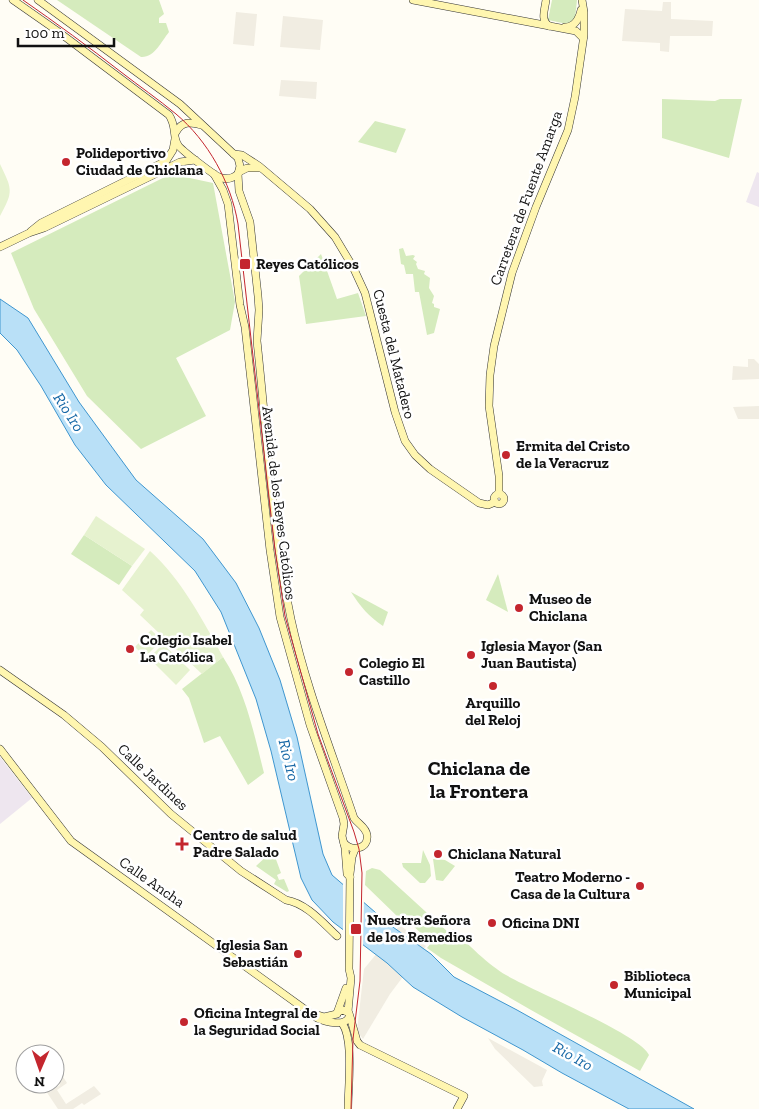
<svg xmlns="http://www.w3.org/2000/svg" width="759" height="1109" font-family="'Zilla Slab',serif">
<rect width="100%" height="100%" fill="#fffdf5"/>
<g fill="#eee6ef">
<polygon points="757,172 759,173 759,207 746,202"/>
<polygon points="0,757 32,798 0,824"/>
</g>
<g fill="#d5ebbd">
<path d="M57 0H159L164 14 159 18V23H166L169 32C161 42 154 58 141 57Z"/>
<polygon points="552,0 577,0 575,19 567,24 548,20"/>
<polygon points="662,99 715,101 720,99 742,99 729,158 662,138"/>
<polygon points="375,121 406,129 396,153 358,142"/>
<polygon points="171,174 213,183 235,302 230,330 176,358 206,416 141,449 87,396 34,309 11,253"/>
<polygon points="403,248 406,256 413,255 415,256 413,259 417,262 416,264 418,269 425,271 424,274 430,278 429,288 434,296 432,303 434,304 434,307 440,309 434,333 427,335 419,292 415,292 413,274 406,274 404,265 401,264 399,249"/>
<polygon points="321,254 337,299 358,293 366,316 306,324 299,276"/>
<polygon points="84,535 132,566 119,585 71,554"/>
<polygon points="498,574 508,612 486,600"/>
<path d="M351 592 388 612 383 626C369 617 360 606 351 592Z"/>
<path d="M223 657C246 692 254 734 264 773L248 785 220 736 204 743 189 698 182 689Z"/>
<polygon points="423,850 430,865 431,876 425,883 420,883 403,867 402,863 421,863"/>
<polygon points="274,854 281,873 277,875 279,880 284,879 289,891 287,892 274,884 276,880 256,866 268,855"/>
<polygon points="433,859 445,860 455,866 443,881 436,880"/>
<path d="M372 868 380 870 449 933 453 929C466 943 490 966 506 975 531 990 641 1035 649 1055L640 1071 531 1010 441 958 427 948 431 943 402 915 399 918 365 885 366 871Z"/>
</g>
<g fill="#e6f2cf">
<path d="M0 164C12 189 14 191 0 216Z"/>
<polygon points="96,516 145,549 132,566 84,535"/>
<path d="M150 551C182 580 202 619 223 657L202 674 140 615 144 610 122 590Z"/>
<polygon points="151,630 162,640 145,657 135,647"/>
<polygon points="163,644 190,670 176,685 149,658"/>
</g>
<g fill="#f1ede2">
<polygon points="663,2 671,2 671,19 713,21 712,36 670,36 669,52 660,51 660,43 622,41 625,9 662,11"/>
<polygon points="236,12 257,14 254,46 233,44"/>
<polygon points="283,16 323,20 320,50 280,47"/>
<polygon points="281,80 317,82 316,99 279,96"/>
<polygon points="748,359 754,359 759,364 759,379 732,380 733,366 748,367"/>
<polygon points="759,406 759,419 738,419 733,407"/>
<polygon points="400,925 426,946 390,994 363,1039 357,1031 364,969"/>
<polygon points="488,1038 547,1070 542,1081 543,1086 534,1087 495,1049"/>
<polygon points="58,1069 67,1083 57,1090 66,1104 94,1086 101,1094 84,1105 82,1103 73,1109 58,1109 44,1088 46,1087 50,1092 60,1085 55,1077 55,1070"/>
</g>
<polygon fill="#b9e0f7" stroke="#3f96cf" points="0,299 28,318 79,402 136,480 203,539 236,583 259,628 280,680 297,737 323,854 332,875 390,925 431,954 454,977 517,1010 694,1109 629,1109 562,1073 523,1050 462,1017 413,987 387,963 333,922 312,900 301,878 271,751 256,699 221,612 195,571 106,485 75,445 41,386 17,350 0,333"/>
<polygon fill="#fffdf5" points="343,881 364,898 363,948 343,932"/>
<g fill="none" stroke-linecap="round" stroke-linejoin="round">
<g stroke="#333" stroke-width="8">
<g id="secondary">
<path d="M13 0 56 30 169 115C177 127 172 136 178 145 181 150 214 175 219 177 226 180 232 179 238 174"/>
<path d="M38 0 180 104 238 158 240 166 238 174 239 191 250 222 258 296 259 310 257 341C267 433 272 529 291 619 306 688 332 752 354 818 358 824 366 827 367 835 369 849 352 852 344 843"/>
<polyline points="413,0 576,31 583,38"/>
<path d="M546 0C545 9 540 20 549 26"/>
<path d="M565 27C575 27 579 19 581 10"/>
<path d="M176 132C182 121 190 122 201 125"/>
<polyline points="234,154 242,155 259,166 310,209 335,237 353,267 365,293 395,412 405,441 415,455 430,469 479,503 488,505 495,502"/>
<polyline points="239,172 247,168 260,168"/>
<polyline points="214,174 223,190 228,204 240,305 245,327 270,550 280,617 310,725 343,818 344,824 342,836 345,848 347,874 350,877"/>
<polyline points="31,231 41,223 166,161 173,150 175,139"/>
<polyline points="0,247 29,233 44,228 180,162 195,160"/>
<circle cx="499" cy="499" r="5"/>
<polyline points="499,494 499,476 489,406 490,375 494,346 512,273 536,207 568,130 575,97 584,35 584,12 582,0"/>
<path d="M0 670 64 715 102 747 171 814 241 871 286 900C306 903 323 923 337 936"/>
<path d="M0 749 71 841 317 1018C326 1022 345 1027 349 1017"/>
<polyline points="338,1012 343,1010 349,1013 357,1041 360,1045 464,1096 457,1109"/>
<polyline points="348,1012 351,978 349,969 350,874 352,857 355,849"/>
<polyline points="337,1013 346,988"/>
<polyline points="318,1015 324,1017 337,1014"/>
<path d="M342 1023C354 1039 348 1088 348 1109"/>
</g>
</g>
<use href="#secondary" stroke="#fff6b0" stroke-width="7"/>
<path stroke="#c4262e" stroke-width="1" d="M23 0C56 23 89 47 121 72 139 86 158 99 176 114 208 141 231 182 238 224L275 550 285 616 318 734 354 832 359 849 362 873 360 981 353 1039 351 1109"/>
</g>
<g fill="#c4262e" stroke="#fff" stroke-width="2">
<circle cx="66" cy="162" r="5"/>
<rect x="239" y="258" width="12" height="12" rx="2.5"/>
<circle cx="506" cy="455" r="5"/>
<circle cx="519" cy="608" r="5"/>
<circle cx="130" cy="649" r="5"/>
<circle cx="471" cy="655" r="5"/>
<circle cx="349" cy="672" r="5"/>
<circle cx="493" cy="686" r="5"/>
<path d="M179.5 836.5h5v5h5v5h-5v5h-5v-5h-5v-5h5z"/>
<circle cx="438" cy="854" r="5"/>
<circle cx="640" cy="886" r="5"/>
<circle cx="492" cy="923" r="5"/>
<rect x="350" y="923" width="12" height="12" rx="2.5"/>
<circle cx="298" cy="954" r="5"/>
<circle cx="614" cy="985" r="5"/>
<circle cx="184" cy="1022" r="5"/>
</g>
<g text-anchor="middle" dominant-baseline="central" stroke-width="5" stroke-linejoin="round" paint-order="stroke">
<g font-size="15" font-weight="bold" fill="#111" stroke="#fff" text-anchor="start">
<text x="76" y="153">Polideportivo<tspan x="76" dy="17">Ciudad de Chiclana</tspan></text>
<text x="256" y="264">Reyes Católicos</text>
<text x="516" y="446">Ermita del Cristo<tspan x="516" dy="17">de la Veracruz</tspan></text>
<text x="529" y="599">Museo de<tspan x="529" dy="17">Chiclana</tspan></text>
<text x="140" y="640">Colegio Isabel<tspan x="140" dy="17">La Católica</tspan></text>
<text x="481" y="646">Iglesia Mayor (San<tspan x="481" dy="17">Juan Bautista)</tspan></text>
<text x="359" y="663">Colegio El<tspan x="359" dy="17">Castillo</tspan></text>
<text x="493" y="703" text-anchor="middle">Arquillo<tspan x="493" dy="17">del Reloj</tspan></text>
<text x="193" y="835">Centro de salud<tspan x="193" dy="17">Padre Salado</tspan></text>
<text x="448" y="854">Chiclana Natural</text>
<text x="630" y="877" text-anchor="end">Teatro Moderno -<tspan x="630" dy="17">Casa de la Cultura</tspan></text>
<text x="367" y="920">Nuestra Señora<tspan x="367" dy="17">de los Remedios</tspan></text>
<text x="502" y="923">Oficina DNI</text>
<text x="288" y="945" text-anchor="end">Iglesia San<tspan x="288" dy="17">Sebastián</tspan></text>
<text x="624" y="976">Biblioteca<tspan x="624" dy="17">Municipal</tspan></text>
<text x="194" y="1013">Oficina Integral de<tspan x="194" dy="17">la Seguridad Social</tspan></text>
</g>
<g font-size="15" fill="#111" stroke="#fff">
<text transform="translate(526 198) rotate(-70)">Carretera de Fuente Amarga</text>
<text transform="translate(394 354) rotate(76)">Cuesta del Matadero</text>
<text transform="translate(279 503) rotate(83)">Avenida de los Reyes Católicos</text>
<text transform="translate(153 777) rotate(43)">Calle Jardines</text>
<text transform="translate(152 882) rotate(35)">Calle Ancha</text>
</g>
<g font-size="16" font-style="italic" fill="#1768a6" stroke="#fff">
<text transform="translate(69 412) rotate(57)">Rio Iro</text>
<text transform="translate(289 760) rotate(76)">Rio Iro</text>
<text transform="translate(573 1056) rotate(29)">Rio Iro</text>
</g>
<g font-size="20" font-weight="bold" fill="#111" stroke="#fff">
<text x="479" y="768">Chiclana de<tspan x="479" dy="23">la Frontera</tspan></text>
</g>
</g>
<g transform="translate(40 1069) rotate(182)"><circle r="24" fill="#ffffff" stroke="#a0a0a0"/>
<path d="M0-4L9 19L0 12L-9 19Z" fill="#c4262e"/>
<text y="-8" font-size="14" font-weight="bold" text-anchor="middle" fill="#111111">N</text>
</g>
<path d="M18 38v8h96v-8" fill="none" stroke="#111111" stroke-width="2.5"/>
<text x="25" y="38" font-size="15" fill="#111111" stroke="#ffffff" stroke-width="4" paint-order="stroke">100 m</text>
</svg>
